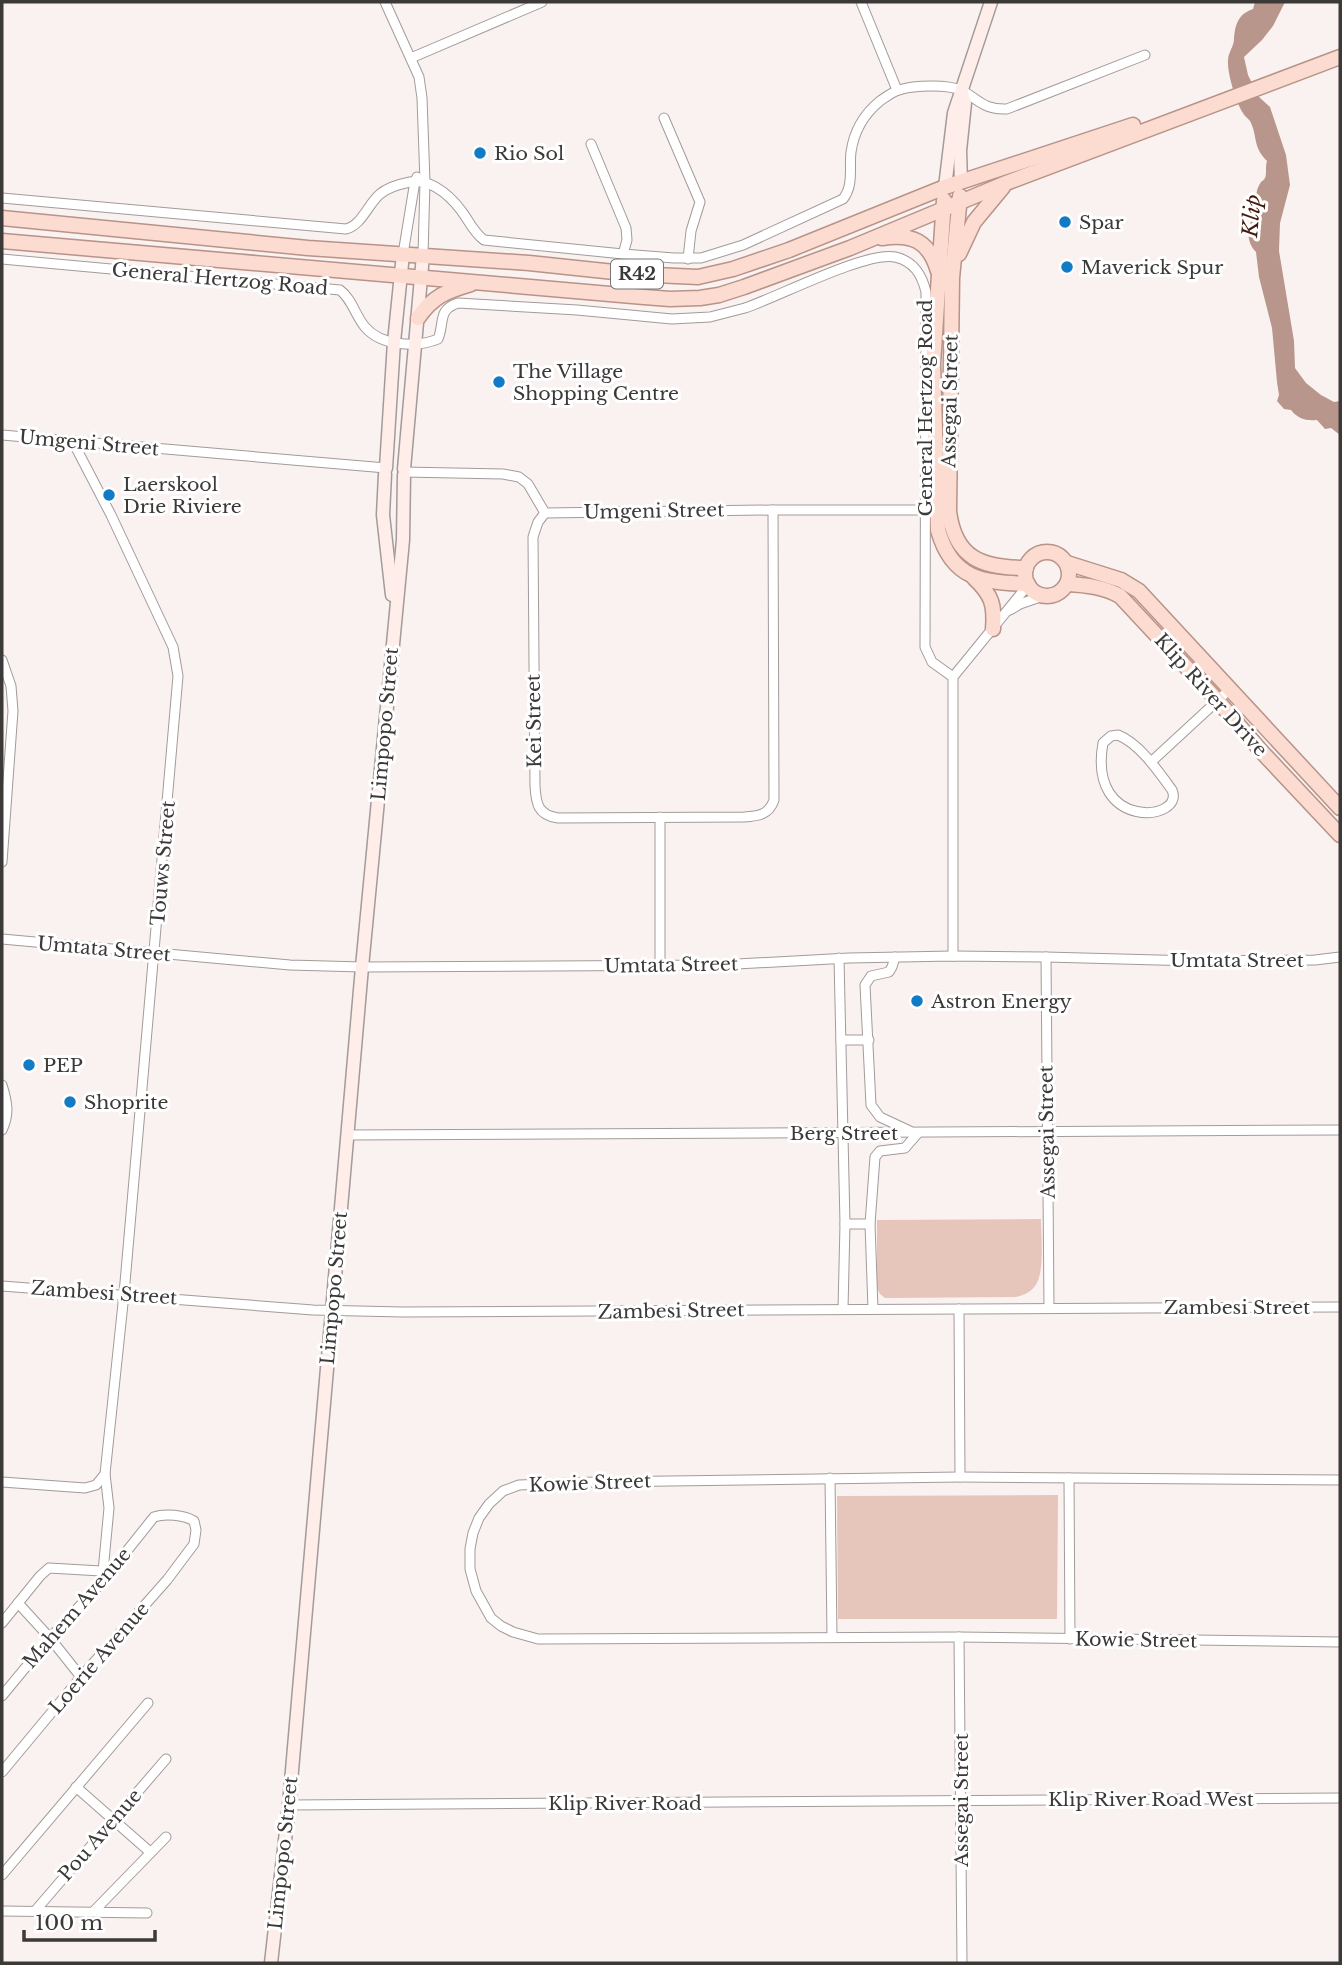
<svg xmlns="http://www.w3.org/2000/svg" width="1342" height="1965" font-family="'Libre Baskerville',serif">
<rect width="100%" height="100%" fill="#faf2f0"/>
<g fill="#e6c5bb">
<path d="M1041 1219C1041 1235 1045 1274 1035 1286 1030 1293 1023 1295 1016 1297L885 1298 880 1294 877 1288V1220Z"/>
<polygon points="1058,1495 1057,1619 838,1619 837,1496"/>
</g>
<path fill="#b8968c" d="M1255 2H1285L1273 26 1262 40 1244 57 1248 75 1259 97 1270 107 1286 155 1290 185 1280 223 1279 251 1294 341 1295 368 1306 383 1321 395 1334 402 1340 401V435L1331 428 1325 429 1317 420C1306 421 1298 419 1291 410L1284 409 1277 401 1279 395 1277 382 1272 328 1259 277 1256 252C1247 243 1246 229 1253 218L1260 217C1257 205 1253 193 1261 182 1262 181 1264 180 1265 178 1267 173 1265 167 1267 161 1252 146 1258 136 1250 121 1248 118 1244 116 1243 113 1236 102 1227 73 1228 60 1228 53 1234 46 1234 39 1235 25 1238 14 1253 9Z"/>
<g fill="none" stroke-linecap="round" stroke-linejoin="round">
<g stroke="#a29b99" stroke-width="11">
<g id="street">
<polyline points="385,2 419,77 422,98 425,182 423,255"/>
<polyline points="861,2 897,90"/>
<polyline points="411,58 542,2"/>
<polyline points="664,118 700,202 691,231 688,259"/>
<polyline points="591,144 626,228 627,240 623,254"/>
<path d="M2 198 346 229C362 225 368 204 380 194 388 187 400 184 410 182 434 178 455 200 467 219 472 227 476 234 484 240L623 254 674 258H701L743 245 843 199C854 185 849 168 851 152 854 131 864 114 880 101 886 97 892 92 899 90 914 85 949 84 963 91 980 101 985 110 1007 109L1145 55"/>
<polyline points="403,254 415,181 417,177"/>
<path d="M2 259 340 290C352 299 355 315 365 327 381 346 416 348 438 339 445 322 437 310 458 303L577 310 672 319 710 317 745 308C778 297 866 251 895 257 914 261 922 275 926 292L925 647 932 662 953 677"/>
<polyline points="2,435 386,468"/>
<polyline points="73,442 111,515 173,647 178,676 124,1294 105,1474 109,1508 102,1582"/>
<polyline points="404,472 503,474 519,477 528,484 545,513 773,510 924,510"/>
<path d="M545 513 538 522 533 537 535 786C536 804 538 815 558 818L744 817C758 816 769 815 774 800L773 510"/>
<polyline points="1010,610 1020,604 1043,596"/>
<polyline points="2,660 11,686 13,711 2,862"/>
<path d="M1118 735C1139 743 1159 772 1172 790 1186 821 1087 832 1103 743L1111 736Z"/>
<polyline points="1151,762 1229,690"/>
<polyline points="660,817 660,966"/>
<polyline points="2,939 290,965 362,967 719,965 849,958 953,956 1046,957 1195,961 1315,960 1340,957"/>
<polyline points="953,956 953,677 1028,585"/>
<polyline points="895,957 892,967 889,972 871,976 865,985 871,1105 880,1117 910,1131"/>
<polyline points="1046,957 1049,1308"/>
<polyline points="839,958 845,1224 843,1309"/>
<polyline points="841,1040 869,1040"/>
<path d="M2 1085C7 1101 10 1114 2 1130"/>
<polyline points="347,1135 1340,1130"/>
<polyline points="845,1224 870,1224"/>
<polyline points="2,1286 313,1310 403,1312 1340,1307"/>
<polyline points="873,1309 870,1224 875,1157 880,1151 905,1148 918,1133"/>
<polyline points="959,1309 960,1477"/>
<polyline points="830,1478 832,1637"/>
<polyline points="1069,1478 1070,1639"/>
<polyline points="1340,1480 960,1477 595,1482 519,1485 503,1491 489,1504 479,1518 473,1533 470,1549 470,1569 476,1591 491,1618 501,1626 513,1632 538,1639 959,1637 1340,1642"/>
<polyline points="2,1482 85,1488 96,1485 105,1474"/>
<polyline points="18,1603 50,1638 81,1677"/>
<polyline points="2,1623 40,1576 49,1568 101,1571"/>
<polyline points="959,1637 962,1963"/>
<path d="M2 1696 50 1638 102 1582 154 1517C165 1513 184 1515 194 1521L196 1530 194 1544 167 1580 81 1677 2 1772"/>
<polyline points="76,1787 150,1852"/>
<polyline points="289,1805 1340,1798"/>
<polyline points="2,1875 148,1703"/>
<polyline points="2,1911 147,1913"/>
<polyline points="35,1911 166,1759"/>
<polyline points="94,1911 166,1837"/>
</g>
</g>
<g stroke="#a29b99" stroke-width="15">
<g id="secondary">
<polyline points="961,182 960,151 965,103 962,94"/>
<polyline points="945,187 954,113 991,2"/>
<polyline points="386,468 394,342 403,254"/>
<polyline points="404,469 423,255"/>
<polyline points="385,474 383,515 392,595"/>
<polyline points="271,1963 289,1805 362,967 403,540 404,475"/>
</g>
</g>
<g stroke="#b89388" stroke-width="17">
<g id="primary">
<path d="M960 196 952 278 949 511C955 559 983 568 1026 568"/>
<path d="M944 200 933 364 938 530C952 580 982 582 1028 584"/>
<polyline points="2,218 308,248 529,263 633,274 698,277 733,269 789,250 945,187 1133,125"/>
<path d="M882 238C912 233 929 241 938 271"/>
<polyline points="2,241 644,297 670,299 700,298 719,295 744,287 850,248 1006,183 1340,57"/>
<polyline points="959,254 974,222 1003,187"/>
<path d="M418 318C433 296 447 291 471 284"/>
<circle cx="1047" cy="574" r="22"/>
<polyline points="1067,563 1121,580 1139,591 1340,808"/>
<path d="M974 578C992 595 995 605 993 629"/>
<path d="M1067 584C1087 585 1103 587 1120 596L1217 700 1262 752 1340 835"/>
</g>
</g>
<use href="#street" stroke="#fff" stroke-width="9"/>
<use href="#secondary" stroke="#feede8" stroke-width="12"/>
<use href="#primary" stroke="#fcdbd1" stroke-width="14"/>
</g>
<g fill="#117bc5" stroke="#fff" stroke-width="2.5">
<circle cx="480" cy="153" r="7"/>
<circle cx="1065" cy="222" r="7"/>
<circle cx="1067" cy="267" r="7"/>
<circle cx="499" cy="382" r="7"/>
<circle cx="109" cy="495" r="7"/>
<circle cx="917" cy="1001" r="7"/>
<circle cx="29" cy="1065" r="7"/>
<circle cx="70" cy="1102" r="7"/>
</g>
<g text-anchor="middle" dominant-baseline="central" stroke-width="6" stroke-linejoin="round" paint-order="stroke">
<rect fill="#fff" stroke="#767474" stroke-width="2" x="611" y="259.5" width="52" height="29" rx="5"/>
<g font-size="18" font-weight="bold" fill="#3c3939">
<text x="637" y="274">R42</text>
</g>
<g font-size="19" fill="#3c3939" stroke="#fff" text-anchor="start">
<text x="494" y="153">Rio Sol</text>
<text x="1079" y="222">Spar</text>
<text x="1081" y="267">Maverick Spur</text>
<text x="513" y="371">The Village<tspan x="513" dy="22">Shopping Centre</tspan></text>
<text x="123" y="484">Laerskool<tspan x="123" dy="22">Drie Riviere</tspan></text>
<text x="931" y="1001">Astron Energy</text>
<text x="43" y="1065">PEP</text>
<text x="84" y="1102">Shoprite</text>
</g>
<g font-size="19" fill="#3c3939" stroke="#fff">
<text transform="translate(220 279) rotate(5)">General Hertzog Road</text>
<text transform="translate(950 401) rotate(-89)">Assegai Street</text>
<text transform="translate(925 408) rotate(-90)">General Hertzog Road</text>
<text transform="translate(89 443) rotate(5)">Umgeni Street</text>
<text transform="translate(654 511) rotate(-1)">Umgeni Street</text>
<text transform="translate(1211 695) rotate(48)">Klip River Drive</text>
<text transform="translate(534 721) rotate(-91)">Kei Street</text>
<text transform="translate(385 724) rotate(-85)">Limpopo Street</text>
<text transform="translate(163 863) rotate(-85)">Touws Street</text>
<text transform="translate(104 949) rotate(5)">Umtata Street</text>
<text x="1237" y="960">Umtata Street</text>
<text transform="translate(671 965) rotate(-1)">Umtata Street</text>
<text transform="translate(1047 1132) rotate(-91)">Assegai Street</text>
<text x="844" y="1133">Berg Street</text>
<text transform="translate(334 1288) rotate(-85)">Limpopo Street</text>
<text transform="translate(104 1293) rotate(4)">Zambesi Street</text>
<text x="1237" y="1307">Zambesi Street</text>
<text transform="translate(671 1311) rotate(-1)">Zambesi Street</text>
<text transform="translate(590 1483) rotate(-2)">Kowie Street</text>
<text transform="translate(77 1608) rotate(-49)">Mahem Avenue</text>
<text transform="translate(1136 1640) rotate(1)">Kowie Street</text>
<text transform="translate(99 1658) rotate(-49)">Loerie Avenue</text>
<text x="1151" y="1799">Klip River Road West</text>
<text transform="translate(961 1800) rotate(-90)">Assegai Street</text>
<text x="625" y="1803">Klip River Road</text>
<text transform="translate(100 1835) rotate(-49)">Pou Avenue</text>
<text transform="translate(283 1853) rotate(-84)">Limpopo Street</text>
</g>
<g font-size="21" font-style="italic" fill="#46190c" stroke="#fff">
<text transform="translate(1252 216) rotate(-85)">Klip</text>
</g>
</g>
<rect width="1342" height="1965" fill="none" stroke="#3c3939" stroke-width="7"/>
<path d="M24 1930v10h131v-10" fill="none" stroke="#3c3939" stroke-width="3.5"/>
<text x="35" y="1930" font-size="21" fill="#3c3939" stroke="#ffffff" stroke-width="5" paint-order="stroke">100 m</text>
</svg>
